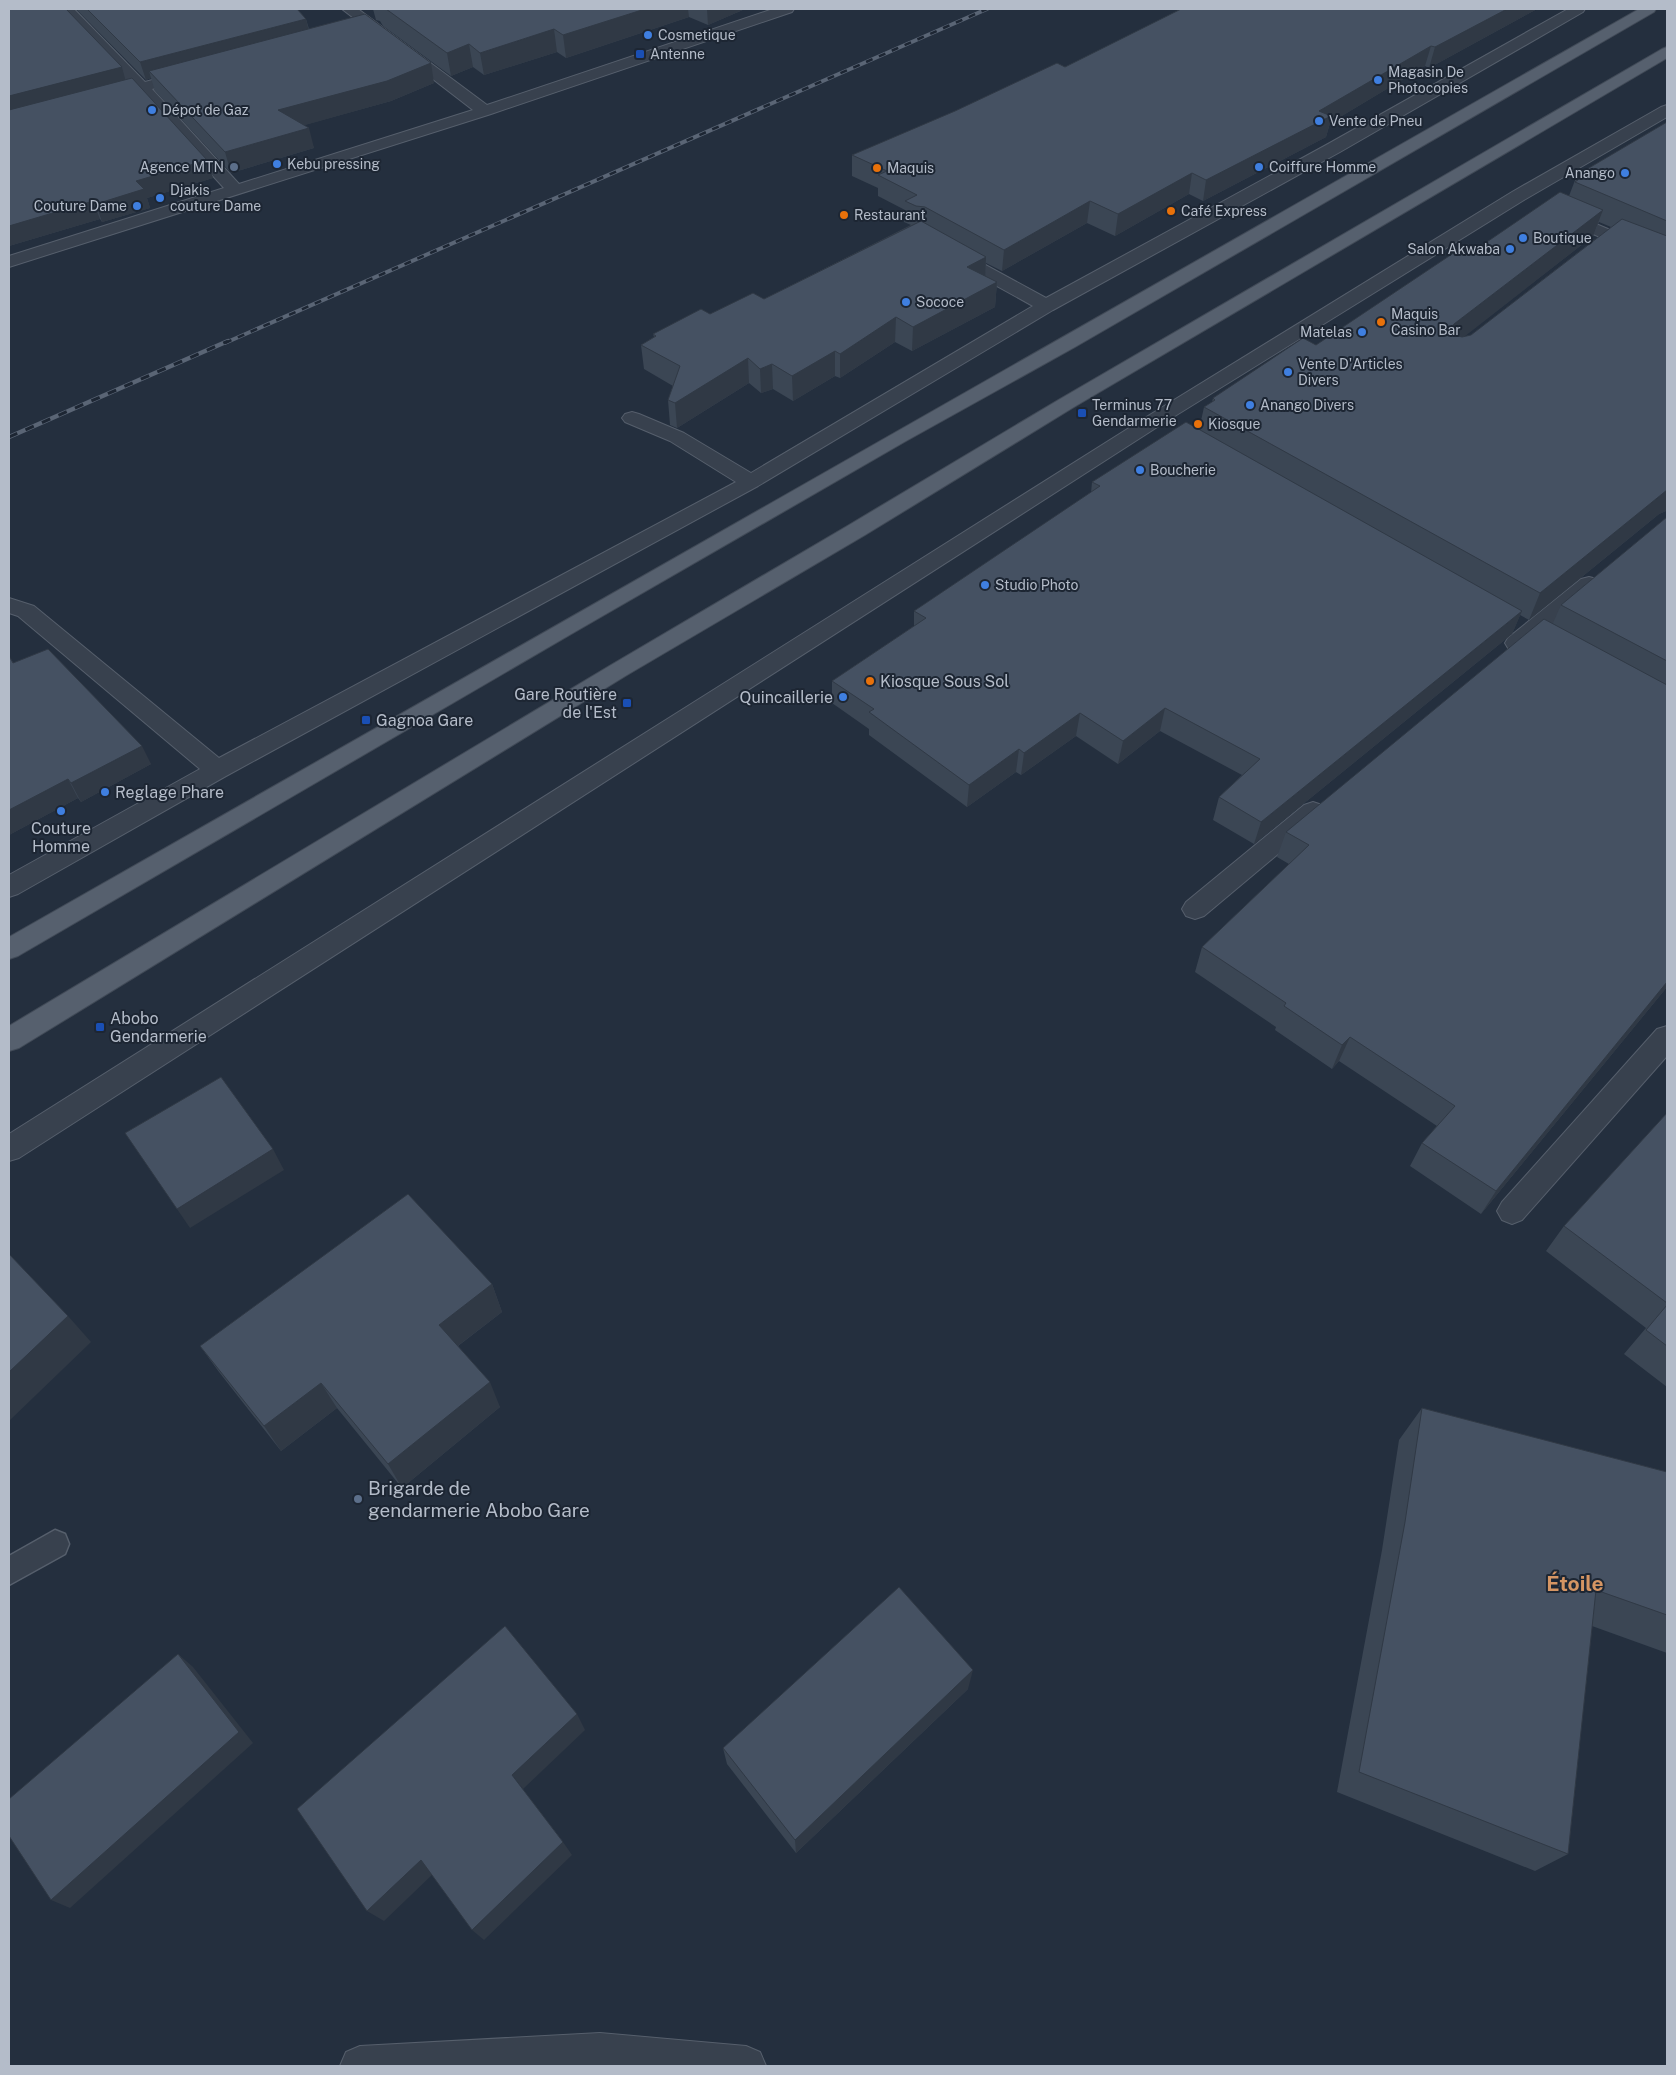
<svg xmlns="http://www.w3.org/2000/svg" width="1676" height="2075" font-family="'Public Sans',sans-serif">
<rect width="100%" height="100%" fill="#242f3e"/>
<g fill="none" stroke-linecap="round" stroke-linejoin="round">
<g stroke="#565f6c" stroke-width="3">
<polygon id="service" points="55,1530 65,1534 69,1544 65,1554 9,1585 9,1556"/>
</g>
<g stroke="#565f6c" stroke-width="2">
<g id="minor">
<polygon points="59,9 74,9 145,82 189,70 195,72 197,75 195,78 152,89 239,184 473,110 342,9 358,9 487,105 773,9 794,9 792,12 491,114 9,267 9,256 224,188 138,93 104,102 98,100 96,97 98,94 131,85"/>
<polygon points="1568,9 1585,9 1583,12 1340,152 1053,310 758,486 226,776 18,894 9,897 9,875 200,769 18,616 9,613 9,598 34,606 219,758 736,482 670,441 625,422 622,418 625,414 632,412 639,414 684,433 751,473 1033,306 948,259 945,255 948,251 954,250 960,251 1046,298 1328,144"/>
<polygon points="1667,105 1667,117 1524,200 1162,424 19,1158 9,1161 9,1134 1148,416 1512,192 1661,107"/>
<polygon points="1563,210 1667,254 1667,265 1557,219 1554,215 1557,211"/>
<polygon points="1589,577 1597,579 1600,584 1597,589 1524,648 1516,651 1508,648 1505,643 1508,638 1581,579"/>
<polygon points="1313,802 1322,805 1325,811 1322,817 1204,916 1195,919 1186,916 1182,909 1186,902 1304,805"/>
<polygon points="1667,1026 1667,1056 1522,1220 1512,1224 1502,1220 1497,1211 1502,1202 1657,1029"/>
</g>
</g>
<g stroke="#565f6c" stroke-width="2">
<polygon id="tertiary" points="600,2033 746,2046 760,2052 766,2066 340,2066 346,2052 360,2046"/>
</g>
<g stroke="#414a57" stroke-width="2">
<g id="primary">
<polygon points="1639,9 1656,9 1654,12 1075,347 906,441 573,633 18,956 9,959 9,937"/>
<polygon points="1667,47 1667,58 1074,407 865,535 627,675 19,1048 9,1051 9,1026 611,665 849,525 1060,399 1662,49"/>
</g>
</g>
<use href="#service" fill="#38414e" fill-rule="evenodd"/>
<use href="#minor" fill="#38414e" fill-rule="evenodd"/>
<use href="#tertiary" fill="#38414e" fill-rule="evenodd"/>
<use href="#primary" fill="#56606e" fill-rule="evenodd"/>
<g stroke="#5a6575" stroke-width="4">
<polyline id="rail-far1" points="225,343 987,9"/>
</g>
<g stroke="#5a6575" stroke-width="4.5">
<polyline id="rail" points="9,437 228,341"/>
</g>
<use href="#rail-far1" stroke="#1d2633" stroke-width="2.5" stroke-dasharray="7" stroke-linecap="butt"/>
<use href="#rail" stroke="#1d2633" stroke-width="3" stroke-dasharray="9" stroke-linecap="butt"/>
</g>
<g fill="#3b4654" fill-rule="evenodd">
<polygon points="76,9 297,9 306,19 309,29 434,83 391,101 304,125 314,148 231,173 155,91 151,78 146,80"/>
<polygon points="373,9 745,9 708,25 689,17 566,58 557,52 484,75 473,67 451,76 383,26 380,21 376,20"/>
<polygon points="1181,9 1537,9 1429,68 1425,66 1330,123 1326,137 1203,201 1189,194 1115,236 1087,223 1002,271 986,263 985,276 997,282 995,307 912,351 895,342 840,378 835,376 793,401 773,389 761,393 749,383 677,428 670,425 668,400 673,386 644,369 641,345 654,337 653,334 710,314 764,299 911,225 904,222 905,210 878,196 878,188 852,176 852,155 1065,67"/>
<polygon points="122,67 126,80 207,160 213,178 147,198 150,208 102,222 100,219 9,246"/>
<path d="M1667 122V512L1666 511 1659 514 1529 620 1520 615 1512 634 1254 844 1213 820 1219 797 1242 775 1160 731 1118 764 1076 736 1021 775 1016 772 967 807 869 735V729L832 703V681L914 626V611L1091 493 1092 482 1199 430 1204 407 1212 402 1213 398 1316 345 1478 248 1569 196 1577 175ZM1599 222 1611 227 1471 335 1463 337 1593 236Z"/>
<polygon points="1667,517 1667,987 1481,1214 1410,1166 1422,1143 1437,1126 1339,1061 1332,1069 1275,1030 1276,1027 1195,972 1202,947 1289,864 1277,857 1286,832 1553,623 1561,605"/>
<polygon points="9,656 13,663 151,764 81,802 78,798 9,835"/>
<polygon points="1667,1113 1667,1387 1624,1354 1646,1328 1546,1251 1564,1226"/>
<polygon points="492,1284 502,1312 458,1346 500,1407 402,1488 337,1408 281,1451 219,1372 200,1346"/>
<polygon points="1422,1408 1667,1472 1667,1653 1592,1626 1568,1854 1535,1871 1337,1792 1382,1550 1399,1440"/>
<polygon points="968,1689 796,1853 727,1764 723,1748"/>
</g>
<g fill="#303945">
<polygon points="645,9 688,9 689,17 566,58 563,35"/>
<polygon points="707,9 745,9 708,25"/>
<polygon points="1507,9 1537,9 1429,68 1435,47"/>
<polygon points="306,19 310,36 149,71 151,78 146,80 140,62"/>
<polygon points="554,29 557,52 484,75 480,53"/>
<polygon points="469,44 473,67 451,76 447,53"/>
<polygon points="1431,46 1425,66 1330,123 1326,137 1203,201 1206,180 1319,111"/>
<polygon points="431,63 434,83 391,101 284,131 278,110"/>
<polygon points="122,67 127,85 9,116 9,96"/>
<polygon points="309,128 314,148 231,173 225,152"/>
<polygon points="207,160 213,178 147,198 150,208 102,222 96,204 136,181"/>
<polygon points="1192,173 1189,194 1115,236 1118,214"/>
<polygon points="93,201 100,219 9,246 9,226"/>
<polygon points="1090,201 1087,223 1002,271 1004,250"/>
<polygon points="1603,210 1593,236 1446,351 1451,329 1454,324"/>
<polygon points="986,257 985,281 967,267"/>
<polygon points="997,282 995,307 912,351 913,327"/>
<polygon points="896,317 895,342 840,378 840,354"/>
<polygon points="835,351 835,376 793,401 792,376"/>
<polygon points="748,358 749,383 677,428 675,403"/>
<polygon points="772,364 773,389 761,393 760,369"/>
<polygon points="1667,490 1667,510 1666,511 1659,514 1529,620 1540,593"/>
<polygon points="1522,611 1512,634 1254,844 1261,822"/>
<polygon points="1165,708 1160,731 1118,764 1123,741"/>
<polygon points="1080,713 1076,736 1021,775 1024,753"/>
<polygon points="142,746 151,764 81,802 71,783"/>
<polygon points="1019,749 1016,772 967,807 969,785"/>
<polygon points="68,779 78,798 9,835 9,810"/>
<polygon points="1667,982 1667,987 1481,1214 1496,1191"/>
<polygon points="1350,1037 1339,1061 1332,1069 1342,1045"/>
<polygon points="273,1149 284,1170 190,1228 177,1209"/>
<polygon points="492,1284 502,1312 451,1351 439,1325"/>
<polygon points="68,1316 91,1342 9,1421 9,1372"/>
<polygon points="490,1382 500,1407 402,1488 388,1464"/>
<polygon points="321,1383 337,1408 281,1451 264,1426"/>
<polygon points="178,1654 193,1667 253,1743 70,1908 51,1900"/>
<polygon points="973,1670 968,1689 796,1853 795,1840"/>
<polygon points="577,1714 585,1730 523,1789 512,1775"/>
<polygon points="563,1842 572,1855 484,1940 472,1930"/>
<polygon points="421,1860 435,1872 384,1921 367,1911"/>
</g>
<g fill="#455162" stroke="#303945">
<polygon points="9,9 66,9 122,67 9,96"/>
<polygon points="87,9 297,9 306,19 140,62"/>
<polygon points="386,9 645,9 563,35 554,29 480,53 469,44 447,53"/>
<polygon points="1181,9 1507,9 1435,47 1431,46 1319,111 1331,116 1206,180 1192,173 1118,214 1090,201 1004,250 925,207 916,206 905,201 917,195 878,175 887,171 852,155 955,111 1057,63 1065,67"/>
<polygon points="365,14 431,63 387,81 278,110 309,128 225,152 149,71"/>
<polygon points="132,78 207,160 136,181 144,189 96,204 93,201 9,226 9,110"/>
<polygon points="1667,122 1667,221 1575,182 1582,177 1577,175"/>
<polygon points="1560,192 1603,210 1454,324 1451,329 1454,335 1462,337 1471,335 1622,219 1667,236 1667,490 1540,593 1204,407 1215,400 1213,398 1303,338 1316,345 1467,244 1478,248"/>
<polygon points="921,221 986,257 967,267 997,282 913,327 896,317 840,354 835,351 792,376 772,364 760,369 748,358 675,403 668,400 680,366 641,345 656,336 653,334 701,309 710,314 753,293 764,299"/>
<polygon points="1186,422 1522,611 1261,822 1219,797 1260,759 1165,708 1123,741 1080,713 1024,753 1019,749 969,785 869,712 874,709 832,681 926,618 914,611 1100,486 1092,482"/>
<polygon points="1667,517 1667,661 1561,605"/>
<polygon points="1544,619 1667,685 1667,982 1496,1191 1422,1143 1455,1106 1350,1037 1342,1045 1284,1006 1286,1003 1202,947 1309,845 1286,832"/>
<polygon points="48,649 142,746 71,783 68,779 9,810 9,656 13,663"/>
<polygon points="221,1077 273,1149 177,1209 125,1133"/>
<polygon points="1667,1113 1667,1303 1564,1226"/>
<polygon points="408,1194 492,1284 439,1325 490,1382 388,1464 321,1383 264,1426 200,1346"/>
<polygon points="9,1254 68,1316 9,1372"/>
<polygon points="1667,1305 1667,1346 1646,1330"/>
<polygon points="1422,1408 1667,1472 1667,1615 1596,1590 1568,1854 1359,1772 1405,1522"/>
<polygon points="899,1587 973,1670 795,1840 723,1748"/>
<polygon points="505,1626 577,1714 512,1775 563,1842 472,1930 421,1860 367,1911 297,1809"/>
<polygon points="178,1654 239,1732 51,1900 9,1836 9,1799"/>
</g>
<g fill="#3f7fe0" stroke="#1d2633" stroke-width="2">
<circle cx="648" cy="35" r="5"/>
<circle cx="1378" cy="80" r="5"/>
<circle cx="152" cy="110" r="5"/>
<circle cx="1319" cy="121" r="5"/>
<circle cx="277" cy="164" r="5"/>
<circle cx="1259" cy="167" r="5"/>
<circle cx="1625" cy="173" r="5"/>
<circle cx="160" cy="198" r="5"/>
<circle cx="137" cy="206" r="5"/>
<circle cx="1523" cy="238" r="5"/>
<circle cx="1510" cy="249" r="5"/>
<circle cx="906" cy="302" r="5"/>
<circle cx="1362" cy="332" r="5"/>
<circle cx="1288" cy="372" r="5"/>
<circle cx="1250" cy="405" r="5"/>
<circle cx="1140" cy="470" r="5"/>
<circle cx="985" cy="585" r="5"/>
<circle cx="843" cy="697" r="5"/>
<circle cx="105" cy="792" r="5"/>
<circle cx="61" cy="811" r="5"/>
</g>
<g fill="#1a4fb4" stroke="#1d2633" stroke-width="2">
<rect x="635" y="49" width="10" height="10" rx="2.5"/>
<rect x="1077" y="408" width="10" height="10" rx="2.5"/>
<rect x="622" y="698" width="10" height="10" rx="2.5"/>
<rect x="361" y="715" width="10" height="10" rx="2.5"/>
<rect x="95" y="1022" width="10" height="10" rx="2.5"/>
</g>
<g fill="#5c6f8a" stroke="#1d2633" stroke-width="2">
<circle cx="234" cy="167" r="5"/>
<circle cx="358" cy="1499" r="5"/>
</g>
<g fill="#e8710a" stroke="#1d2633" stroke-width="2">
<circle cx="877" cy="168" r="5"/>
<circle cx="1171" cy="211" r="5"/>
<circle cx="844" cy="215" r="5"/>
<circle cx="1381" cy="322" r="5"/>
<circle cx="1198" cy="424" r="5"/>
<circle cx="870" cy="681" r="5"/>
</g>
<g text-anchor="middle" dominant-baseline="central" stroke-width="4" stroke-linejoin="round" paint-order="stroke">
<g font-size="14" fill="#b4bcc9" stroke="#1d2633" text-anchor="start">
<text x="658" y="35">Cosmetique</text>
<text x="650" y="54">Antenne</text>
<text x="1388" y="72">Magasin De<tspan x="1388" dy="16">Photocopies</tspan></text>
<text x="162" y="110">Dépot de Gaz</text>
<text x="1329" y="121">Vente de Pneu</text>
<text x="287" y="164">Kebu pressing</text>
<text x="224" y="167" text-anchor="end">Agence MTN</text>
<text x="1269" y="167">Coiffure Homme</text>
<text x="887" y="168">Maquis</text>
<text x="1615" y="173" text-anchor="end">Anango</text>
<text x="170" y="190">Djakis<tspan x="170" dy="16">couture Dame</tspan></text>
<text x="127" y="206" text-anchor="end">Couture Dame</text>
<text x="1181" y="211">Café Express</text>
<text x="854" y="215">Restaurant</text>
<text x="1533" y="238">Boutique</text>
<text x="1500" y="249" text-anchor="end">Salon Akwaba</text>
<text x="916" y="302">Sococe</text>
<text x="1391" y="314">Maquis<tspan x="1391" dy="16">Casino Bar</tspan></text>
<text x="1352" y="332" text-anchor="end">Matelas</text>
<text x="1298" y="364">Vente D'Articles<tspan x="1298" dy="16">Divers</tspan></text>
<text x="1092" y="405">Terminus 77<tspan x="1092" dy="16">Gendarmerie</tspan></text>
<text x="1260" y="405">Anango Divers</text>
<text x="1208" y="424">Kiosque</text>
<text x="1150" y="470">Boucherie</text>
<text x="995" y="585">Studio Photo</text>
</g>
<g font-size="16" fill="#b4bcc9" stroke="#1d2633" text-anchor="start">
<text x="880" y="681">Kiosque Sous Sol</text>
<text x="617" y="694" text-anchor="end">Gare Routière<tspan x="617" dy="18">de l'Est</tspan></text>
<text x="833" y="697" text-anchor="end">Quincaillerie</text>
<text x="376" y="720">Gagnoa Gare</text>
<text x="115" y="792">Reglage Phare</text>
<text x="61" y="828" text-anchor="middle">Couture<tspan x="61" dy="18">Homme</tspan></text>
<text x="110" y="1018">Abobo<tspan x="110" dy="18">Gendarmerie</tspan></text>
</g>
<g font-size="19" fill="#b4bcc9" stroke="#1d2633" text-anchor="start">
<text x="368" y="1488">Brigarde de<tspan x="368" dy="22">gendarmerie Abobo Gare</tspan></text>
</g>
<g font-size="21" font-weight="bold" fill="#d59563" stroke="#1d2633">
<text x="1575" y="1583">Étoile</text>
</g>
</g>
<rect width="1676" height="2075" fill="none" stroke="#b4bcc9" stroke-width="20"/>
</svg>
